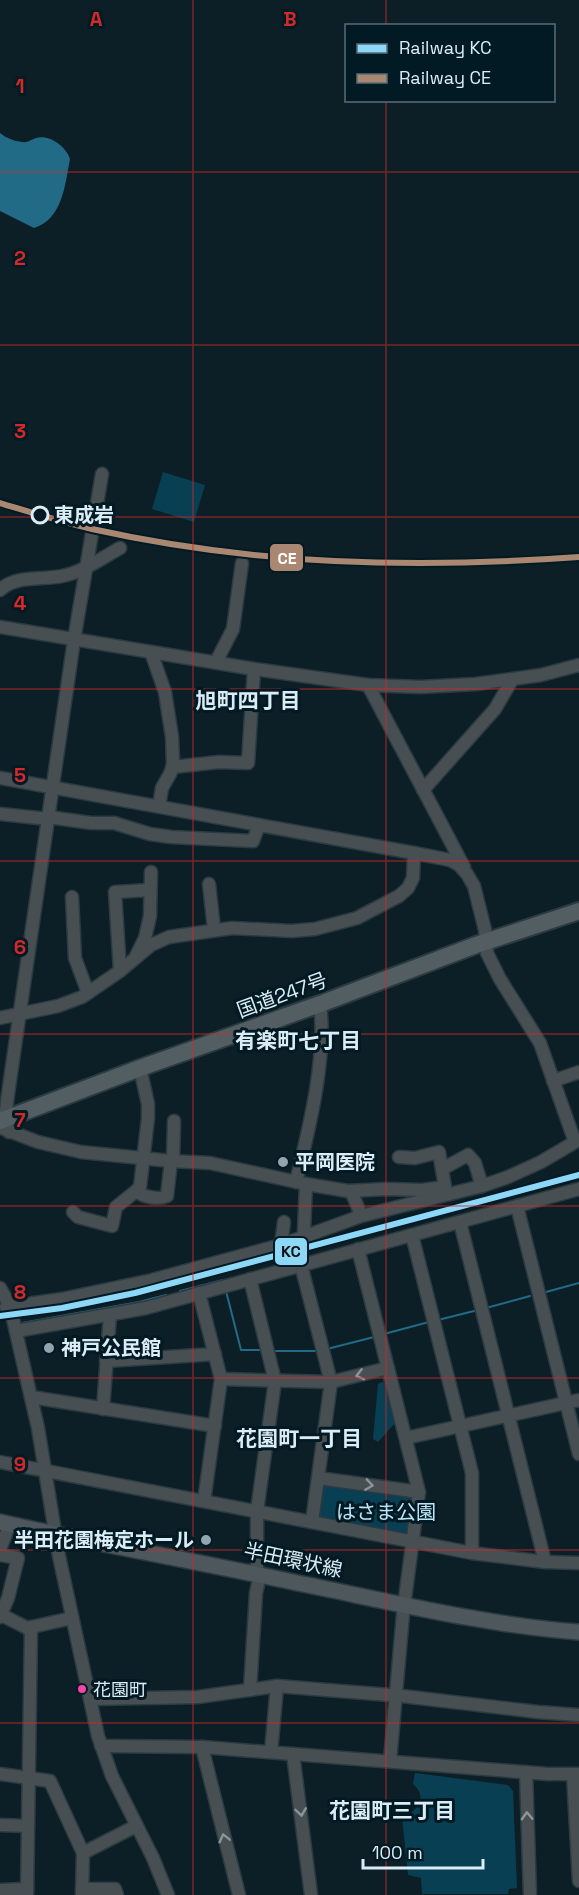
<svg xmlns="http://www.w3.org/2000/svg" width="579" height="1895" font-family="'Space Grotesk','Noto Sans JP',sans-serif">
<rect width="100%" height="100%" fill="#0c1f26"/>
<g fill="#093f52">
<polygon points="163,472 205,485 194,522 152,509"/>
<polygon points="385,1381 395,1423 378,1442 373,1439 378,1384"/>
<polygon points="324,1483 412,1494 408,1534 405,1536 318,1519 321,1485"/>
<path d="M415 1773 508 1785 513 1791 517 1888 509 1889 508 1894H422L421 1878 408 1875 402 1817C417 1812 429 1798 413 1784Z"/>
</g>
<path fill="#216b87" d="M0 133C6 138 14 141 22 142 28 143 30 140 36 138 49 134 66 146 70 159 65 184 63 219 34 228L0 211Z"/>
<g fill="none" stroke-linecap="round" stroke-linejoin="round">
<g stroke="#216b87" stroke-width="2">
<polyline points="180,1291 223,1280 224,1282"/>
<polyline points="226,1291 241,1350 263,1350"/>
<polyline points="546,1292 579,1283"/>
<polyline points="486,1308 530,1296"/>
<polyline points="438,1320 478,1310"/>
<polyline points="22,1323 139,1302 166,1295"/>
<polyline points="384,1334 429,1322"/>
<polyline points="327,1349 374,1337"/>
<polyline points="271,1351 318,1351"/>
</g>
<g stroke="#2b3b41" stroke-width="15">
<g id="minor">
<path d="M0 590C16 575 42 580 62 576 83 572 102 558 120 548"/>
<polyline points="0,627 254,669 368,685 420,687 476,684 541,675 579,665"/>
<polyline points="151,652 165,692 172,737 173,763 171,772 162,788 159,806"/>
<polyline points="216,662 233,629 242,563"/>
<polyline points="368,685 464,867"/>
<polyline points="173,767 219,762 248,763 254,669"/>
<polyline points="0,778 414,853 450,860 459,865 467,874 474,886 485,930 487,953 500,979 540,1043 575,1142 541,1162 508,1177 482,1186 361,1216 281,1245 152,1280 62,1299 6,1307"/>
<polyline points="423,790 495,709 512,680"/>
<polyline points="0,814 49,819"/>
<polyline points="49,817 91,823 114,823 150,834 171,837 253,841 259,825"/>
<polyline points="209,884 214,929"/>
<polyline points="72,897 75,958 88,993"/>
<polyline points="136,956 145,938 150,916 151,872"/>
<polyline points="120,971 115,892 150,890"/>
<polyline points="0,1018 58,1006 82,997 120,971 151,945 169,937 232,928 292,931 315,929 357,918 399,896 408,888 413,878 414,853"/>
<polyline points="553,1081 579,1072"/>
<polyline points="4,1129 38,1142 81,1152 171,1161 210,1163 306,1184 348,1191 386,1189 422,1190 445,1187 439,1152 415,1158 399,1157"/>
<polyline points="9,1132 5,1119 8,1094 74,640 102,474"/>
<polyline points="173,1161 174,1121"/>
<polyline points="442,1169 468,1155 475,1163 482,1186"/>
<path d="M296 1182C309 1129 327 1057 320 1004"/>
<polyline points="136,1191 140,1187 148,1118 148,1104 140,1068"/>
<polyline points="351,1191 359,1210"/>
<polyline points="517,1206 579,1454"/>
<path d="M73 1212 78 1217 112 1226 116 1207 136 1191C143 1197 159 1200 167 1196L171 1161"/>
<polyline points="460,1222 545,1562"/>
<polyline points="304,1230 306,1184"/>
<polyline points="412,1235 472,1473 472,1553"/>
<polyline points="281,1245 284,1222"/>
<polyline points="358,1249 419,1492 403,1614 390,1761"/>
<polyline points="301,1265 331,1382 312,1522"/>
<polyline points="250,1279 275,1381 257,1511 257,1574"/>
<polyline points="0,1288 10,1306 38,1428 59,1556 98,1736 112,1776 153,1858 168,1895"/>
<polyline points="199,1293 221,1379 204,1501"/>
<polyline points="16,1331 146,1308 579,1189"/>
<polyline points="106,1361 215,1354"/>
<polyline points="221,1379 331,1382 388,1368"/>
<polyline points="31,1397 215,1426"/>
<polyline points="103,1409 110,1315"/>
<polyline points="406,1438 579,1400"/>
<polyline points="0,1462 472,1553 545,1562 579,1563"/>
<polyline points="318,1478 419,1492"/>
<polyline points="0,1549 6,1534"/>
<polyline points="0,1555 18,1558 8,1598 0,1617"/>
<polyline points="0,1614 27,1628 72,1618"/>
<polyline points="250,1690 256,1593 258,1584"/>
<polyline points="90,1699 198,1697 277,1686 402,1696 538,1712 579,1715"/>
<polyline points="101,1746 202,1747 548,1774 579,1774"/>
<polyline points="202,1747 239,1895"/>
<polyline points="271,1752 277,1686"/>
<polyline points="293,1754 311,1895"/>
<polyline points="526,1772 530,1895"/>
<polyline points="0,1774 50,1781 83,1853 82,1895"/>
<polyline points="573,1774 579,1881"/>
<polyline points="0,1825 28,1826"/>
<polyline points="83,1853 136,1826"/>
<polyline points="82,1889 115,1889 117,1895"/>
<polyline points="0,1890 27,1889"/>
<polyline points="27,1895 31,1627"/>
</g>
</g>
<g stroke="#2b3b41" stroke-width="18">
<path id="major" d="M0 1522C97 1544 196 1561 293 1582 388 1601 483 1625 579 1632"/>
</g>
<g stroke="#2b3b41" stroke-width="20">
<polyline id="highway" points="0,1121 140,1068 320,1004 476,945 579,911"/>
</g>
<use href="#minor" stroke="#484f52" stroke-width="12"/>
<use href="#major" stroke="#4d575c" stroke-width="15"/>
<use href="#highway" stroke="#535e62" stroke-width="16"/>
<g stroke="#021a24" stroke-width="10">
<polyline id="rail-1" points="0,1316 62,1308 135,1293 579,1175"/>
</g>
<g stroke="#021a24" stroke-width="10">
<path id="rail-2" d="M0 503C30 512 61 522 92 529 254 565 414 569 579 557"/>
</g>
<use href="#rail-1" stroke="#8dd7f7" stroke-width="6"/>
<use href="#rail-2" stroke="#a98771" stroke-width="6"/>
</g>
<defs><path id="oneway-chevron" d="M-2-3.5L2.5 0L-2 3.5" fill="none" stroke-width="1.6" stroke-linecap="round" stroke-linejoin="round" transform="scale(1.5)"/></defs>
<g stroke="#8a969b">
<use href="#oneway-chevron" transform="translate(360 1375) rotate(166)"/>
<use href="#oneway-chevron" transform="translate(369 1485) rotate(8)"/>
<use href="#oneway-chevron" transform="translate(301 1812) rotate(82)"/>
<use href="#oneway-chevron" transform="translate(527 1816) rotate(-92)"/>
<use href="#oneway-chevron" transform="translate(224 1838) rotate(-104)"/>
</g>
<path fill="none" stroke="#d62828" stroke-width="1.5" stroke-opacity="0.55" d="M193 0V1895M386 0V26M386 100V1895M0 172H579M0 345H579M0 517H579M0 689H579M0 861H579M0 1034H579M0 1206H579M0 1378H579M0 1550H579M0 1723H579"/>
<circle fill="#021a24" stroke="#daecf5" stroke-width="3" cx="40" cy="515" r="8"/>
<g fill="#92a4ad" stroke="#021a24" stroke-width="2">
<circle cx="283" cy="1162" r="6"/>
<circle cx="49" cy="1348" r="6"/>
<circle cx="206" cy="1540" r="6"/>
</g>
<circle fill="#f346a5" stroke="#021a24" stroke-width="2" cx="82" cy="1689" r="5"/>
<g text-anchor="middle" dominant-baseline="central" stroke-width="6" stroke-linejoin="round" paint-order="stroke">
<g font-size="18" fill="#daecf5" stroke="#021a24" text-anchor="start">
<text x="93" y="1689">花園町</text>
</g>
<g font-size="20" font-weight="bold" fill="#daecf5" stroke="#021a24" text-anchor="start">
<text x="54" y="515">東成岩</text>
</g>
<g font-size="20" fill="#daecf5" stroke="#021a24">
<text transform="translate(282 995) rotate(-20)">国道247号</text>
<text transform="translate(293 1560) rotate(12)">半田環状線</text>
</g>
<g font-size="20" font-weight="bold" fill="#daecf5" stroke="#021a24" text-anchor="start">
<text x="295" y="1162">平岡医院</text>
<text x="61" y="1348">神戸公民館</text>
<text x="194" y="1540" text-anchor="end">半田花園梅定ホール</text>
</g>
<g font-size="20" fill="#bee5f7" stroke="#021a24">
<text x="386" y="1512">はさま公園</text>
</g>
<g font-size="21" font-weight="bold" fill="#daecf5" stroke="#021a24">
<text x="248" y="700">旭町四丁目</text>
<text x="298" y="1040">有楽町七丁目</text>
<text x="299" y="1438">花園町一丁目</text>
<text x="392" y="1810">花園町三丁目</text>
</g>
</g>
<g font-size="20" text-anchor="middle" font-weight="bold" fill="#d62828" stroke="#021a24" stroke-width="6" stroke-linejoin="round" paint-order="stroke">
<text x="96" y="26">A</text>
<text x="290" y="26">B</text>
<text x="20" y="93">1</text>
<text x="20" y="265">2</text>
<text x="20" y="438">3</text>
<text x="20" y="610">4</text>
<text x="20" y="782">5</text>
<text x="20" y="954">6</text>
<text x="20" y="1127">7</text>
<text x="20" y="1299">8</text>
<text x="20" y="1471">9</text>
</g>
<g stroke="#021a24" stroke-width="2">
<rect x="269" y="543" width="35" height="29" rx="6" fill="#a98771"/>
<rect x="274" y="1237" width="34" height="29" rx="6" fill="#8dd7f7"/>
</g>
<g font-size="16" text-anchor="middle" font-weight="bold" fill="#fff">
<text x="287" y="564">CE</text>
</g>
<g font-size="16" text-anchor="middle" font-weight="bold" fill="#111">
<text x="291" y="1257">KC</text>
</g>
<rect x="345" y="24" width="210" height="78" fill="#021a24" stroke="#586e78" stroke-width="1.5"/>
<rect x="357" y="44" width="30" height="9" fill="#8dd7f7" stroke="#586e78" stroke-width="1.5"/>
<text x="399" y="54" font-size="18" fill="#daecf5">Railway KC</text>
<rect x="357" y="74" width="30" height="9" fill="#a98771" stroke="#586e78" stroke-width="1.5"/>
<text x="399" y="84" font-size="18" fill="#daecf5">Railway CE</text>
<path d="M363 1859v9h120v-9" fill="none" stroke="#daecf5" stroke-width="3"/>
<text x="372" y="1859" font-size="18" fill="#daecf5" stroke="#021a24" stroke-width="4.5" paint-order="stroke">100 m</text>
</svg>
